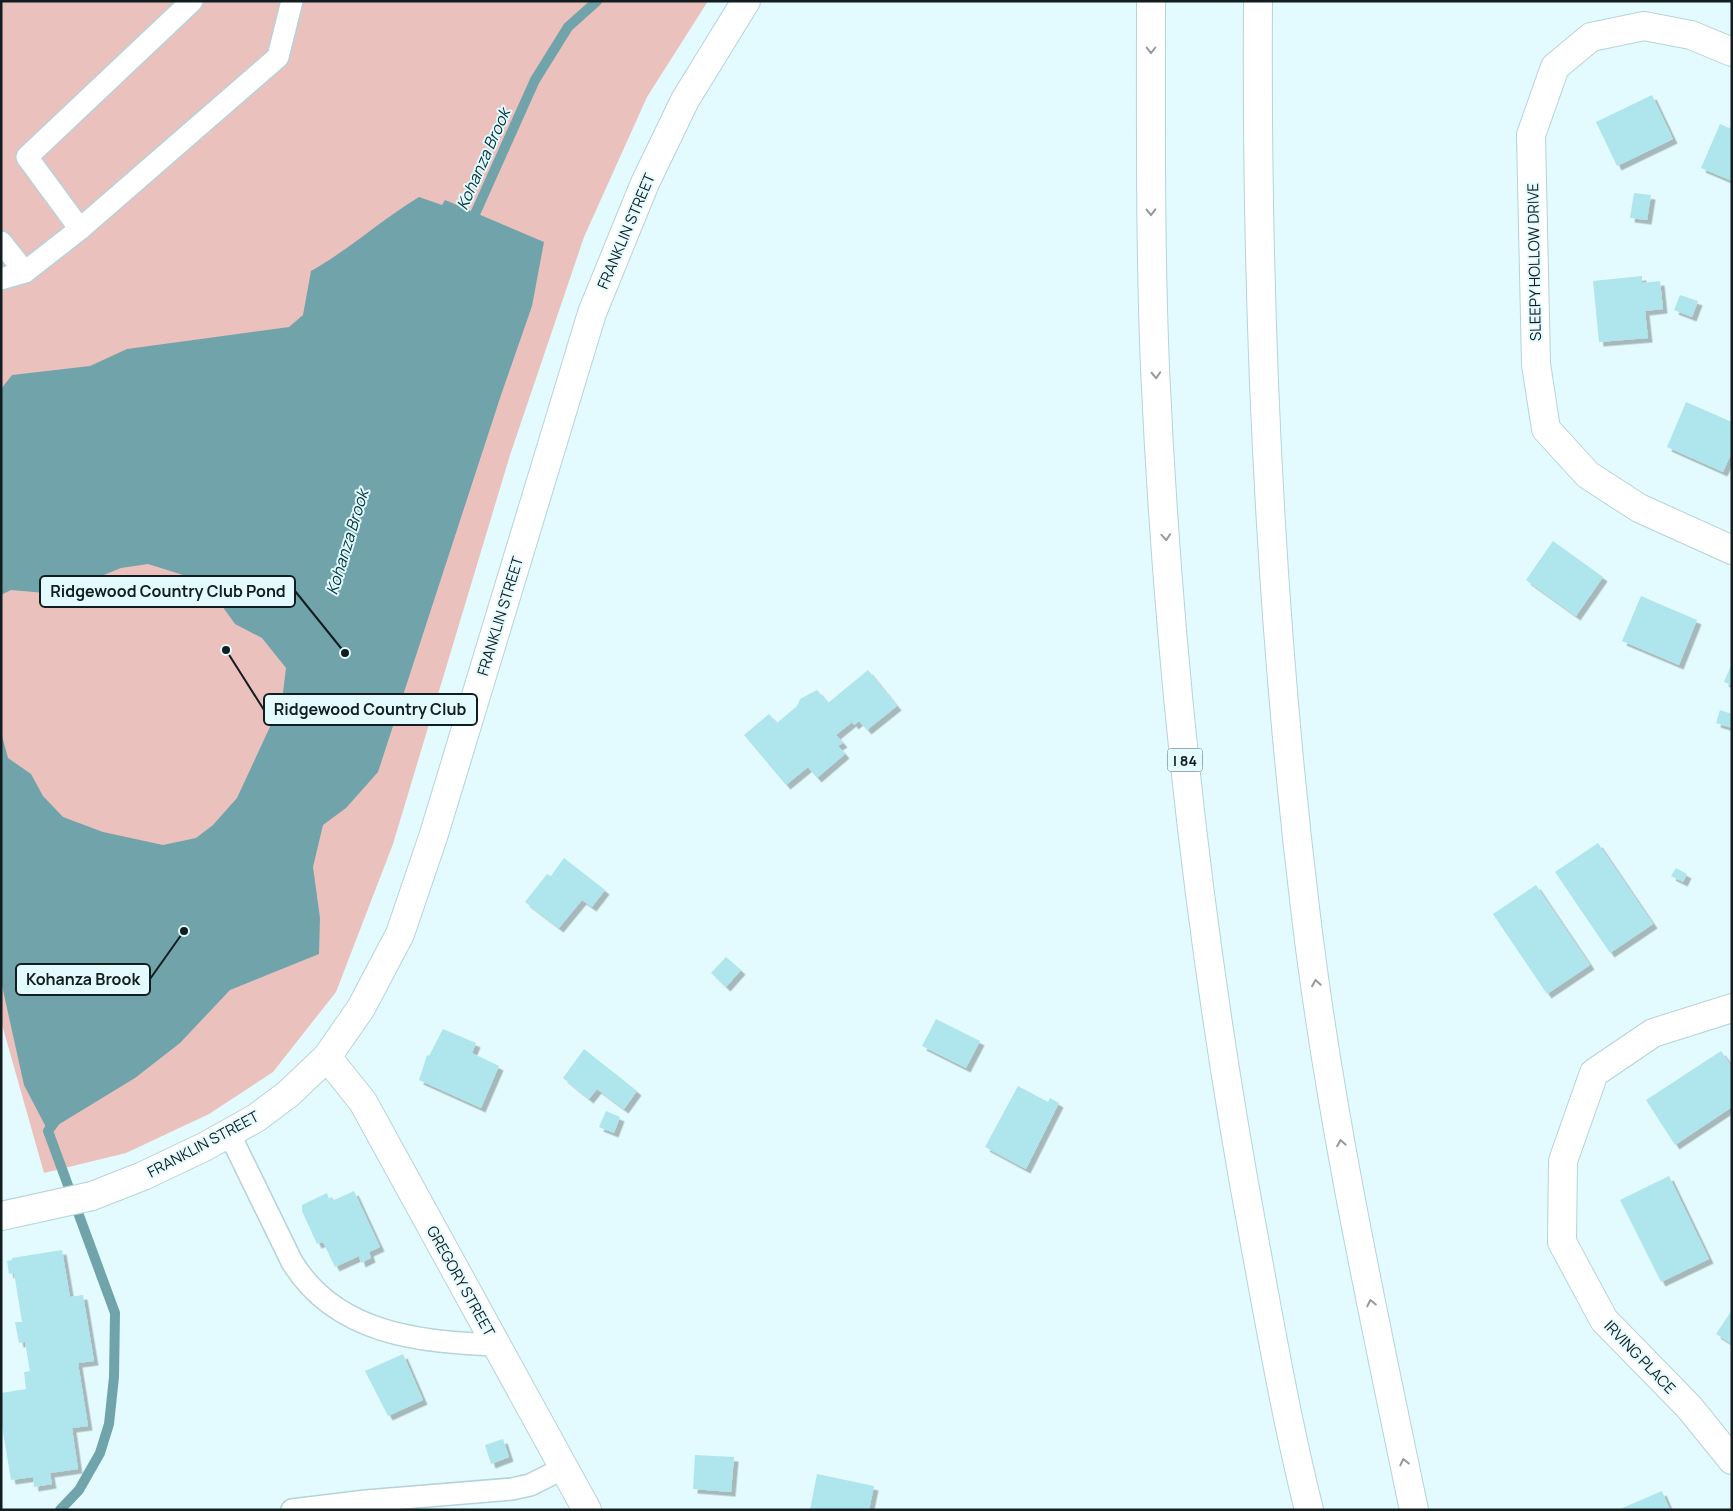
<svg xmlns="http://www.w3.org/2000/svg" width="1733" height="1511" font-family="Manrope,sans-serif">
<defs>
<filter id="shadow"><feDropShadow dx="4.5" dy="4.5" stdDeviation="0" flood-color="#0004"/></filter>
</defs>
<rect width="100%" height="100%" fill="#e3fbfe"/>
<polygon fill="#eac1bd" points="1,1 708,1 647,97 584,237 510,455 393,844 336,992 273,1072 209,1114 126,1153 44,1173 1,1021"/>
<path fill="#70a4aa" d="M419 197 442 205 445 200 544 242 532 306 501 395 378 772 346 808 323 825 313 867 320 918 319 954 230 990 180 1043 135 1078 48 1131 24 1085 1 981V732L8 758 31 774 43 796 63 817 103 832 163 845 196 838 213 825 237 798 282 701 286 668 262 638 235 624 210 589 183 575 148 564 121 568 57 594 11 590 1 595V389L12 375 90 366 127 349 289 327 303 315 311 271C350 249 381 220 419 197Z"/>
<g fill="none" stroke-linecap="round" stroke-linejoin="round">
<g stroke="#70a4aa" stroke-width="10">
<polyline points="471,223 535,80 568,27 597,1"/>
<polyline points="56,1120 48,1131 115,1313 114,1377 109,1424 100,1453 79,1490 60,1510"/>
</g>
</g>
<g fill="#afe5ec" filter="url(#shadow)">
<polygon points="1652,95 1673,139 1617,166 1596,122"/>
<polygon points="1720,124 1732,129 1732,181 1701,168"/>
<polygon points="1634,193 1651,195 1647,220 1630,218"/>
<polygon points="1642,276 1642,283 1660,281 1663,309 1645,311 1648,338 1599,342 1593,281"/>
<polygon points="1680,295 1698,301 1692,317 1674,310"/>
<polygon points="1686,402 1732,422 1732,452 1723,472 1667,447"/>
<polygon points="1553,541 1603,577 1576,616 1526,580"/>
<polygon points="1641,596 1697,620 1679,665 1622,641"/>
<polygon points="1732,663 1732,685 1724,682"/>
<polygon points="868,670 897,706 867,730 859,721 854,725 852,722 836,735 843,743 838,746 845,754 817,778 808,767 786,785 744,735 769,714 777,723 797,706 800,699 817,690 828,703"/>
<polygon points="1720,710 1732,714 1732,728 1716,723"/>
<polygon points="1598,843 1653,924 1610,953 1555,872"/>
<polygon points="564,858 605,890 592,907 582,900 559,928 525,902 547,874 551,876"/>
<polygon points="1676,868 1687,874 1683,882 1671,876"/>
<polygon points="1536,885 1590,965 1547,994 1493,914"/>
<polygon points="726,957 741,970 726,987 711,973"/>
<polygon points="936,1019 980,1041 966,1068 922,1046"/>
<polygon points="443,1029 476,1043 472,1053 499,1066 481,1108 419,1080 427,1055 429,1056"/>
<polygon points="584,1049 637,1091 624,1109 597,1089 589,1099 563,1078"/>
<polygon points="1721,1051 1732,1067 1732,1107 1675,1145 1646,1100"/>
<polygon points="1018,1086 1048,1102 1050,1098 1059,1103 1026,1169 985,1147"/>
<polygon points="606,1111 620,1117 614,1133 599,1127"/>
<polygon points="1669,1176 1709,1259 1661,1282 1620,1200"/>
<polygon points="354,1191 380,1247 369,1252 371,1258 361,1263 359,1256 335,1267 323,1242 317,1244 302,1211 302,1205 327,1193 329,1199 332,1197 334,1200"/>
<polygon points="62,1250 70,1297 83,1295 94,1361 78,1363 88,1426 72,1428 78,1469 50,1473 52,1484 34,1487 33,1477 11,1480 1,1420 1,1393 26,1389 24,1372 30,1371 25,1342 19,1343 15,1322 22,1322 14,1273 9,1274 7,1261 12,1260 12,1258"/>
<polygon points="1732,1310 1732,1344 1716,1334"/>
<polygon points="403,1354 423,1400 388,1416 365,1371"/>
<polygon points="503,1439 509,1457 491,1464 485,1445"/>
<polygon points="695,1455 734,1457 731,1492 693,1489"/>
<polygon points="817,1474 874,1486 869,1510 810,1510"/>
<polygon points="1662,1491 1670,1510 1618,1510"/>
</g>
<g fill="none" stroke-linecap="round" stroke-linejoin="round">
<g stroke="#b6d3d7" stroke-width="24">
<g id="lane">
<polyline points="192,1 27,157 80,229 278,57 292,1"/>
<polyline points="1,242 25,272"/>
<polyline points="1,279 25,272 80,229"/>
<path d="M229 1133 292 1262C336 1334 419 1342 496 1345"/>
<polyline points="292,1510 366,1501 512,1489 530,1485 564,1468"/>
</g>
</g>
<g stroke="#b6d3d7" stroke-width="30">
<g id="street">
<polyline points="1732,52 1691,35 1644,26 1591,37 1555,67 1531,135 1536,364 1546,429 1588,475 1639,508 1732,550"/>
<polyline points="1732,1008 1653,1033 1594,1073 1563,1161 1562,1242 1604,1320 1689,1407 1732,1460"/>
<polyline points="327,1057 363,1102 587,1510"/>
</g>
</g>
<g stroke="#b6d3d7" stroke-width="30">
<polyline id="secondary" points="1,1216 92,1196 143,1176 204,1147 256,1118 288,1094 327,1057 361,1008 400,934 434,834 592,313 645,183 685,100 746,1"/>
</g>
<g stroke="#b6d3d7" stroke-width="30">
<g id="highway">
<path d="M1151 1C1151 123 1150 246 1155 368 1168 658 1200 947 1253 1233 1270 1325 1286 1418 1309 1510"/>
<path d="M1258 1C1256 307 1269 613 1306 916 1330 1116 1373 1313 1414 1510"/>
</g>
</g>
<use href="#lane" stroke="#fff" stroke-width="21"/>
<use href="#street" stroke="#fff" stroke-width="28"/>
<use href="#secondary" stroke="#fff" stroke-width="28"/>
<use href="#highway" stroke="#fff" stroke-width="28"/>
</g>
<defs><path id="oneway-chevron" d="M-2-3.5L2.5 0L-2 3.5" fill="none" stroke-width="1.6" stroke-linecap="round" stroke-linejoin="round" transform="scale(1.25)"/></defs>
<g stroke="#94999a">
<use href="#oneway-chevron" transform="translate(1151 50) rotate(90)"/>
<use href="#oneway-chevron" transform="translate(1151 212) rotate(89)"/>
<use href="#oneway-chevron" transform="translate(1156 375) rotate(87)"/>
<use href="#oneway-chevron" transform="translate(1166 537) rotate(86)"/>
<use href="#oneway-chevron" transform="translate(1316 983) rotate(-99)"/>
<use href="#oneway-chevron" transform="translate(1341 1143) rotate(-100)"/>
<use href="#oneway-chevron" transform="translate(1371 1303) rotate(-102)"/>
<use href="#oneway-chevron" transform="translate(1404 1462) rotate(-102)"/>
</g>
<g text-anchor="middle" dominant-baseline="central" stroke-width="4" stroke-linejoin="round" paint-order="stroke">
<rect fill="#e3fbfe" stroke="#516062" stroke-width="1" x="1167.5" y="748.5" width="35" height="23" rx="4"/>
<g font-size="14" font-weight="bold" fill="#121d1f">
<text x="1185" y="760">I 84</text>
</g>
<g font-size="15" fill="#121d1f" stroke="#e3fbfe">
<text transform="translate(626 231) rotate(-67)">FRANKLIN STREET</text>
<text transform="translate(1534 262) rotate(-91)">SLEEPY HOLLOW DRIVE</text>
<text transform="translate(500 616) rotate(-73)">FRANKLIN STREET</text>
<text transform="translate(203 1144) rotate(-28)">FRANKLIN STREET</text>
<text transform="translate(461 1281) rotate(61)">GREGORY STREET</text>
<text transform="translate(1640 1357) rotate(46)">IRVING PLACE</text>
</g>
<g font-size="16" font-style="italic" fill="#00343a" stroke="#e3fbfe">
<text transform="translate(483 159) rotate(-66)">Kohanza Brook</text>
<text transform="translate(347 542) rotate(-73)">Kohanza Brook</text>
</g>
</g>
<path fill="none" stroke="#121d1f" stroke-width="2" d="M345 653L295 591M226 650L264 710M184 931L150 979"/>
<g fill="#121d1f" stroke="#e3fbfe" stroke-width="2">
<circle cx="345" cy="653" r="5"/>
<circle cx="226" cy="650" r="5"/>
<circle cx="184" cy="931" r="5"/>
</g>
<g fill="#e3fbfe" stroke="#121d1f" stroke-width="2">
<rect x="40" y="576" width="255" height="31" rx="5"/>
<rect x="264" y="694" width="213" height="31" rx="5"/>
<rect x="16" y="964" width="134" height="31" rx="5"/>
</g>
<g font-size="16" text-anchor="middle" font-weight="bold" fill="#121d1f">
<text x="168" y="597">Ridgewood Country Club Pond</text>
<text x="370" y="715">Ridgewood Country Club</text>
<text x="83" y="985">Kohanza Brook</text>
</g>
<rect width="1733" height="1511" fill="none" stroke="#121d1f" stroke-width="5"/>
</svg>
